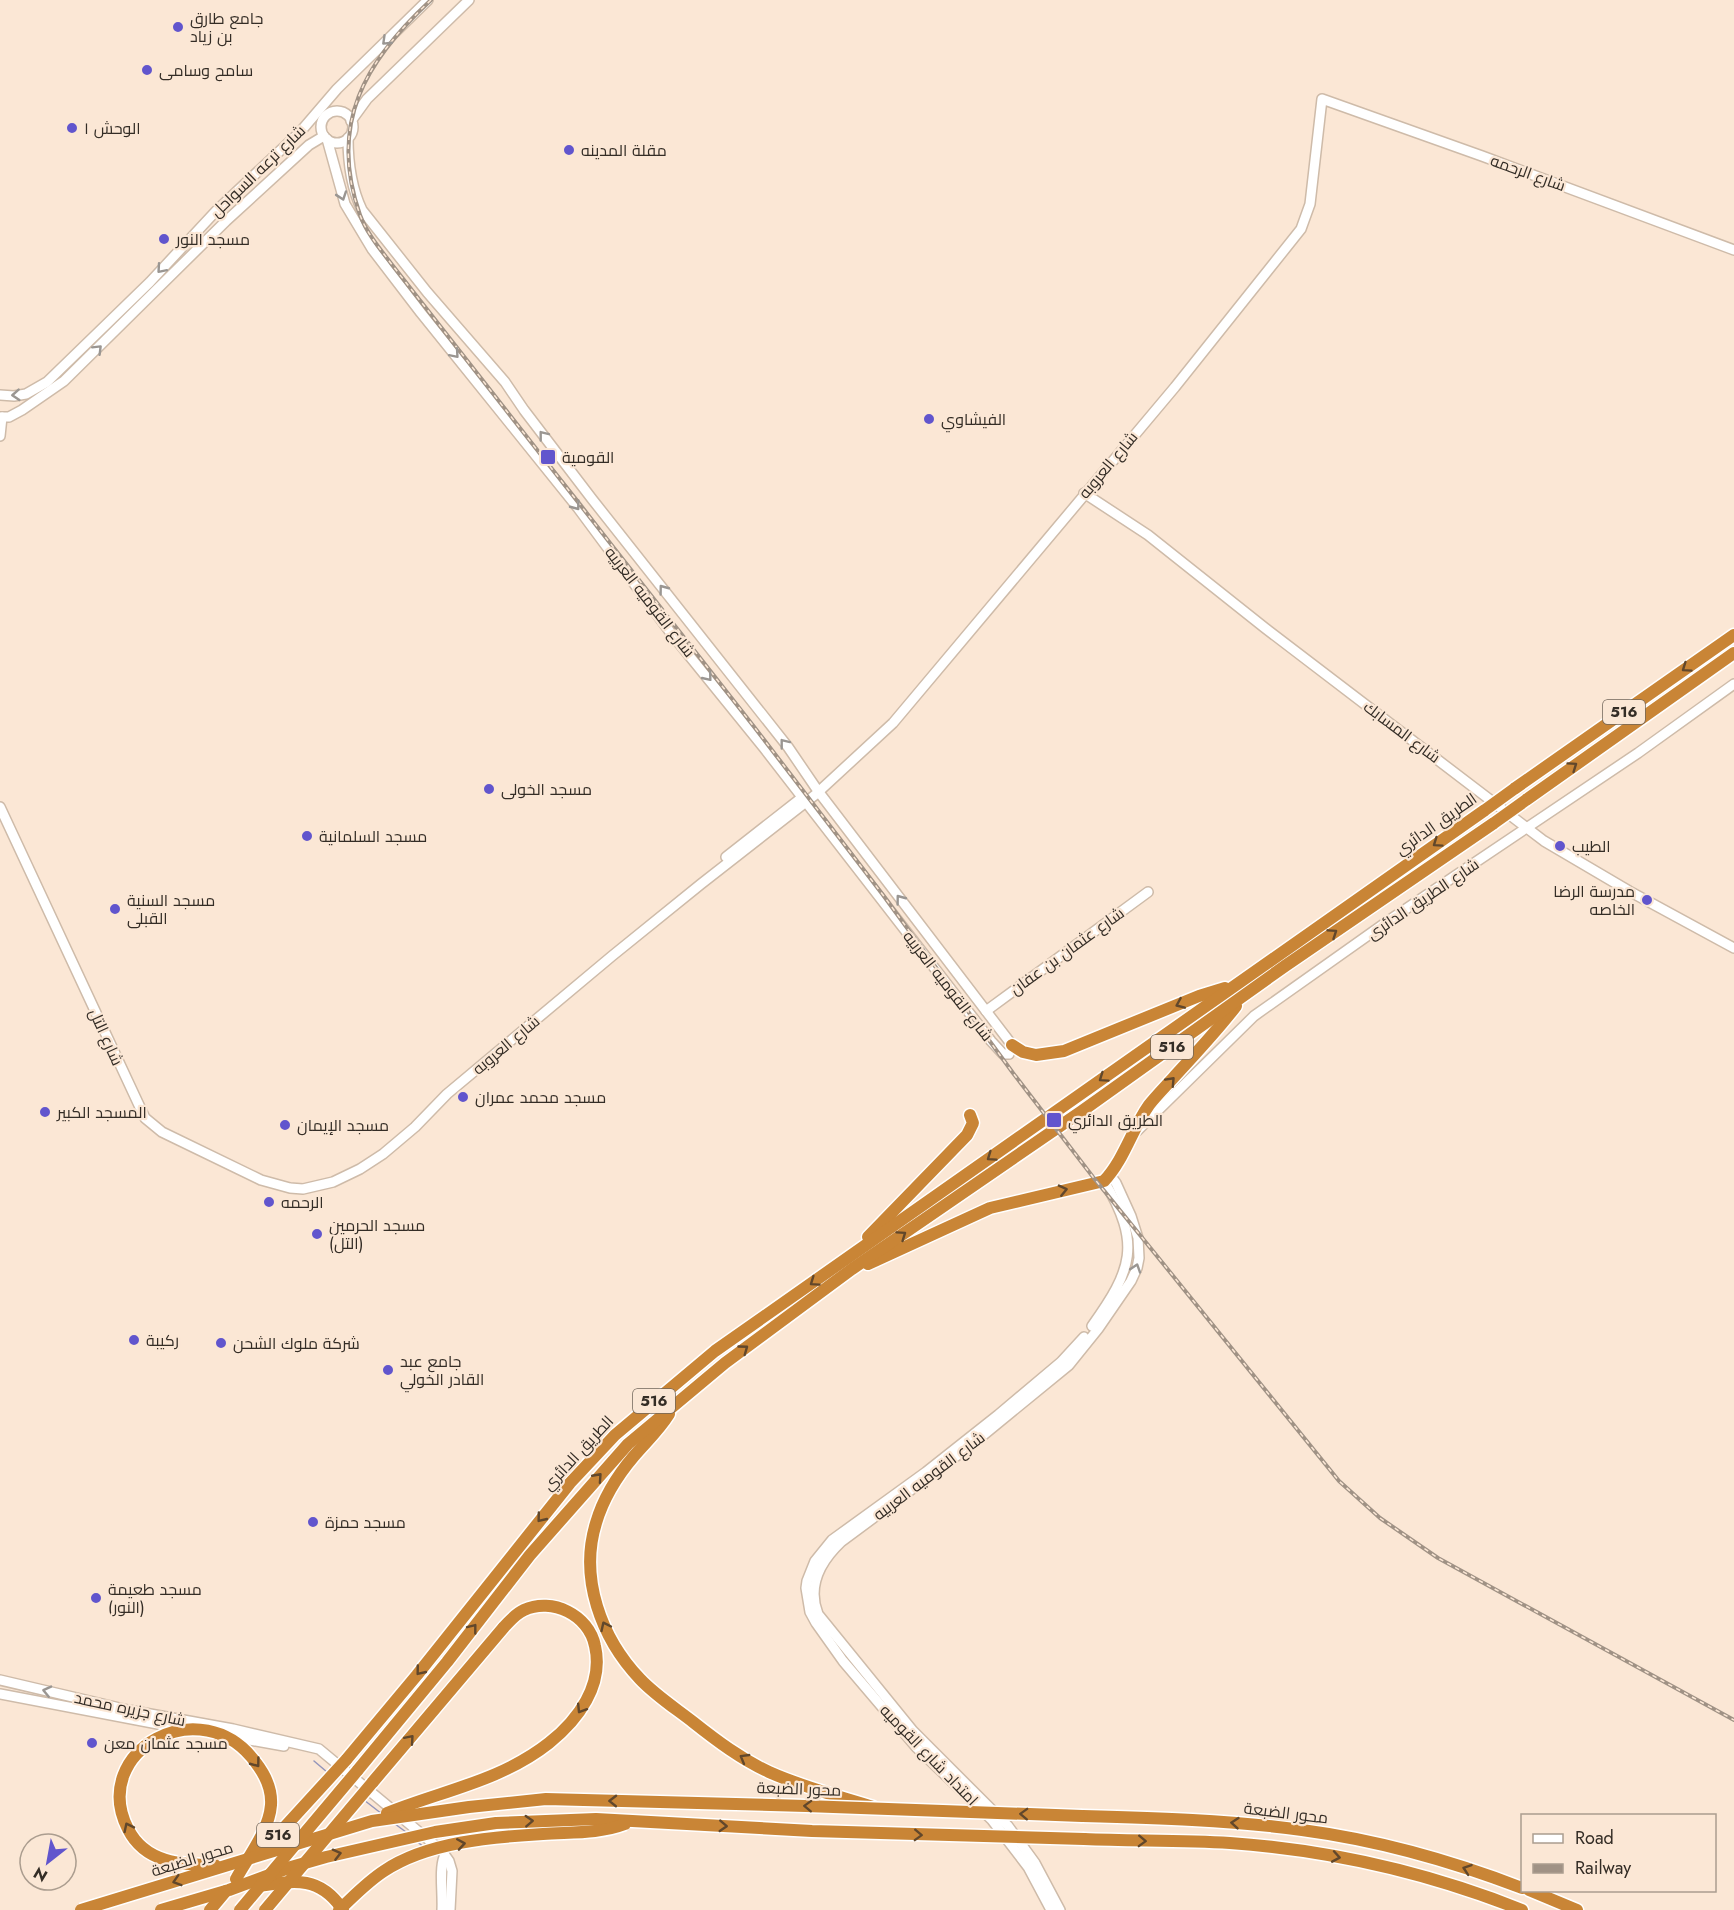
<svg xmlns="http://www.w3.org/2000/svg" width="1734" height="1910" font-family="Jost,Cairo,sans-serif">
<rect width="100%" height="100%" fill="#fbe7d5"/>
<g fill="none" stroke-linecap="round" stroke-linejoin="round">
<g stroke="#9495ba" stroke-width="1.5">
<polyline points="314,1761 327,1772"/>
<polyline points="364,1800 382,1814"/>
<polyline points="395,1824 406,1832"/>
<polyline points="416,1841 424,1847"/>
</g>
<g stroke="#cebba9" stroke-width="12">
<g id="secondary">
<circle cx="337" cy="127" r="16"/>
<polyline points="351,121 367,99 469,0"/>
<path d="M327 139 345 204 372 249 421 313 578 508 670 632 764 748 991 1041 1003 1054H1009L1012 1045 818 791 788 747 592 499 524 410 505 382 427 292 362 210C351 187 348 163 348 138"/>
<polyline points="0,395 14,396 26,394 47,382 150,282 216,211 301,131 337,89 428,0"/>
<polyline points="0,417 9,417 22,410 64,381 226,221 309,145 324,136"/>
<polyline points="0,436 2,417"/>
<polyline points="1084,493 1148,535 1265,628 1544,841 1629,891 1734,948"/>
<polyline points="0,807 145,1118 162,1132 261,1180 290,1188 303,1189 333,1182 360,1169 383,1154 415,1127 447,1094 612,956 701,884 815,795 893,723 1175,387 1301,229 1310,204 1322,99 1482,156 1734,250"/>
<polyline points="726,857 800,799"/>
<polyline points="986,1011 1148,892"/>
<polyline points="1137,1131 1254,1016 1391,919 1638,753 1734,684"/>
<path d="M1092 1326C1132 1270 1142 1244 1104 1181"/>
<polyline points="0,1680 128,1710 233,1729 319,1749 442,1851 449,1861 452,1871 450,1910"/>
<polyline points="0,1694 184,1729"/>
<polyline points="227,1736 284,1746"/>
<path d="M442 1910C443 1894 439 1870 444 1857"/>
<polyline points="1051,1910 1028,1867 992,1820 917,1748 843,1661 816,1623 810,1612 806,1588 807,1581 815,1561 832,1540 926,1472 998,1415 1061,1362 1084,1337"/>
<path d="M1060 1910 1035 1863 1008 1826 913 1731 818 1614C807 1586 821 1561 841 1542L970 1446 1069 1365 1098 1329 1131 1281 1137 1268 1139 1258 1138 1238 1131 1216 1116 1183 1110 1175"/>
</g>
</g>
<g stroke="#fff" stroke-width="15">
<g id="highway">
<polyline points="1514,789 1734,635"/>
<polyline points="1526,800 1734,653"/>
<polyline points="1012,1045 1023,1052 1036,1055 1064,1051 1199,996 1225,988"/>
<polyline points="868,1237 967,1135 973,1123 970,1115"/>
<path d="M868 1264 990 1208 1104 1181C1124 1160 1132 1129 1149 1105 1157 1095 1166 1086 1174 1077 1195 1054 1217 1031 1236 1006"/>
<path d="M669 1414C659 1430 646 1442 634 1456 617 1476 603 1499 596 1523 579 1578 601 1638 640 1679 655 1695 675 1708 693 1722 717 1741 741 1759 769 1772 802 1787 838 1796 873 1807"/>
<polyline points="346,1760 417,1675 570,1483 615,1435 715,1351 1485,810"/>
<polyline points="357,1771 447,1662 530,1555 628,1444 725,1363 852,1269 1082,1111 1285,966 1494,823"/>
<polyline points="372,1783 504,1627"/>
<path d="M1082 1816C1155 1818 1229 1820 1302 1830 1377 1840 1452 1861 1522 1888"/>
<path d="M1084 1839C1133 1841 1181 1840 1230 1843 1329 1850 1429 1873 1522 1910"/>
<polyline points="1529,1890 1577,1910"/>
</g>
</g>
<use href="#secondary" stroke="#fff" stroke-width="9"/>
<use href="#highway" stroke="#c98536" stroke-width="12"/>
<g stroke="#a09285" stroke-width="4">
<path id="rail" d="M431 0C365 61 328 124 360 215 367 234 381 250 393 266L755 728 883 895 1013 1073 1093 1177 1339 1481 1380 1518 1438 1558 1734 1720"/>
</g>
<use href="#rail" stroke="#fbe7d5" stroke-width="1.5" stroke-dasharray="4.5" stroke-linecap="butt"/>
<g stroke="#fff" stroke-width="15" stroke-linecap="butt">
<g id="highway-bridge">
<polyline points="1485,810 1514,789"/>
<polyline points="1494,823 1526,800"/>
<path d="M387 1813C441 1791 501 1781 549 1743 578 1720 604 1685 595 1646 589 1615 552 1597 524 1610 515 1614 510 1621 504 1627"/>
<polyline points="260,1854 346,1760"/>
<path d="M215 1865C181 1865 145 1863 128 1829 88 1751 202 1688 256 1763 266 1776 272 1790 271 1805 269 1831 248 1857 236 1879"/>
<path d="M259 1886C296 1880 320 1876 343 1910"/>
<polyline points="81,1910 372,1821 469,1807 546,1799 806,1806 1082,1816"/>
<polyline points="161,1910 229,1890 291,1867 326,1857 435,1832 496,1823 596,1819 812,1831 1084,1839"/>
<polyline points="210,1910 226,1891"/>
<polyline points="240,1910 357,1771"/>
<polyline points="265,1910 372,1783"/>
<path d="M339 1910C353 1897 367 1882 384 1871 427 1842 492 1837 543 1834 570 1832 599 1834 625 1824"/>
</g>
</g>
<use href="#highway-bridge" stroke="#c98536" stroke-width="12"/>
</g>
<defs><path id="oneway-chevron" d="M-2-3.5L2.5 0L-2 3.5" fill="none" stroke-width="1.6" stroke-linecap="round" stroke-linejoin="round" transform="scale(1.5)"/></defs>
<g stroke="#9a9692">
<use href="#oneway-chevron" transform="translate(386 41) rotate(136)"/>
<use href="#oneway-chevron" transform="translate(342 196) rotate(71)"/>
<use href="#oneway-chevron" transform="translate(161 269) rotate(131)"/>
<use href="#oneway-chevron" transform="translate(98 349) rotate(-45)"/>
<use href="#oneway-chevron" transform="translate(455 354) rotate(49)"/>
<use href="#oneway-chevron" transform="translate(16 395) rotate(176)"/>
<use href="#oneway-chevron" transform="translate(543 435) rotate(-128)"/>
<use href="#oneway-chevron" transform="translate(576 506) rotate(53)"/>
<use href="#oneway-chevron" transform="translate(663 589) rotate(-127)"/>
<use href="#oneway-chevron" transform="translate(708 677) rotate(51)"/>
<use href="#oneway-chevron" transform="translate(784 743) rotate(-128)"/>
<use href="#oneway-chevron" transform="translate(900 899) rotate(-127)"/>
<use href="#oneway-chevron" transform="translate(1136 1268) rotate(-72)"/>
<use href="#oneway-chevron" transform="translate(47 1691) rotate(-167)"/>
</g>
<g stroke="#61472b">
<use href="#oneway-chevron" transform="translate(1686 668) rotate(145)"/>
<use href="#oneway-chevron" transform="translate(1573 766) rotate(-35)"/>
<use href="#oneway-chevron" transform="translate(1437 843) rotate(145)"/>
<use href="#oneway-chevron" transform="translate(1333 933) rotate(-34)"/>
<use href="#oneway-chevron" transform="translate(1180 1004) rotate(157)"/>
<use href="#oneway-chevron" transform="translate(1103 1078) rotate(145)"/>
<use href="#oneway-chevron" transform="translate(1171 1081) rotate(-47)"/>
<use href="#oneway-chevron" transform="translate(991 1157) rotate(145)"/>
<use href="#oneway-chevron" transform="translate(1063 1190) rotate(-13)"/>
<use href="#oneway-chevron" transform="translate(902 1235) rotate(-35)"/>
<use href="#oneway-chevron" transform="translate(814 1282) rotate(145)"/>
<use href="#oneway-chevron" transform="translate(744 1349) rotate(-36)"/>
<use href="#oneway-chevron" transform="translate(598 1477) rotate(-48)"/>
<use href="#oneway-chevron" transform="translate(541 1518) rotate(129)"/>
<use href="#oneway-chevron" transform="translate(605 1626) rotate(-115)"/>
<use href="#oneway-chevron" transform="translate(473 1628) rotate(-52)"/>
<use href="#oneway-chevron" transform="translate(420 1671) rotate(129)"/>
<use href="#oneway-chevron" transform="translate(581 1709) rotate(122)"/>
<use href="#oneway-chevron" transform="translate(410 1739) rotate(-49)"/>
<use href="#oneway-chevron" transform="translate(744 1758) rotate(-150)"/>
<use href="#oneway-chevron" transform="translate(256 1763) rotate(53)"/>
<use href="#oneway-chevron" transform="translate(613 1801) rotate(-179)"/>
<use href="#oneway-chevron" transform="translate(808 1806) rotate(-178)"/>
<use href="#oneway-chevron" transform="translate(1024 1814) rotate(-178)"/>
<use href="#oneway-chevron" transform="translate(529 1821) rotate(-3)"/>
<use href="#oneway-chevron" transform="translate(1235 1823) rotate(-175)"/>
<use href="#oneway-chevron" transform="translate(723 1826) rotate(3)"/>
<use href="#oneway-chevron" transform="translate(128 1827) rotate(-116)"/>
<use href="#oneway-chevron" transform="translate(918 1835) rotate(2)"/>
<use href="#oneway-chevron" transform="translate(1142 1841) rotate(2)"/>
<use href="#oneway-chevron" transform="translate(461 1844) rotate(-9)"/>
<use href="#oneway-chevron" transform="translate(337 1854) rotate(-14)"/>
<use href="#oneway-chevron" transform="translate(1336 1857) rotate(10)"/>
<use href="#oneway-chevron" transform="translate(1467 1869) rotate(-161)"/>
<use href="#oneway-chevron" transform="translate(177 1881) rotate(163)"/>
</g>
<g fill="#6155cd" stroke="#fbe7d5" stroke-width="2">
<circle cx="178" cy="27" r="6"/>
<circle cx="147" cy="70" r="6"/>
<circle cx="72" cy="128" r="6"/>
<circle cx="569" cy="150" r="6"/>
<circle cx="164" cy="239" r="6"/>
<circle cx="929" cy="419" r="6"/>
<rect x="540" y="449" width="16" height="16" rx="3"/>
<circle cx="489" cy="789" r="6"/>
<circle cx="307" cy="836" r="6"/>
<circle cx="1560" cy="846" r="6"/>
<circle cx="1647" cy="900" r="6"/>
<circle cx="115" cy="909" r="6"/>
<circle cx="463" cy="1097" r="6"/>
<circle cx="45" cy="1112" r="6"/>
<rect x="1046" y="1112" width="16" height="16" rx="3"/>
<circle cx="285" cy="1125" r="6"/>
<circle cx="269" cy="1202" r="6"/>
<circle cx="317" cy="1234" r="6"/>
<circle cx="134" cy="1340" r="6"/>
<circle cx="221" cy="1343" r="6"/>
<circle cx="388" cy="1370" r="6"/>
<circle cx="313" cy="1522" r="6"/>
<circle cx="96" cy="1598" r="6"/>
<circle cx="92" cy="1743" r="6"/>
</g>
<g text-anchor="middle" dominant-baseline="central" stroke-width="4.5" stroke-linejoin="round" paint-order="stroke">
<g fill="#fbe7d5" stroke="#70655a" stroke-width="1.5">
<rect x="1603" y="700" width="42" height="24" rx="4.5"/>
<rect x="1151" y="1035" width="42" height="24" rx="4.5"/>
<rect x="633" y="1389" width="42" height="24" rx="4.5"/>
<rect x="257" y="1823" width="42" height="24" rx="4.5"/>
</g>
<g font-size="15" font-weight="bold" fill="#342d26">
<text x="1624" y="712">516</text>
<text x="1172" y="1047">516</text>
<text x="654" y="1401">516</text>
<text x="278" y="1835">516</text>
</g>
<g font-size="16" fill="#342d26" stroke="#fbe7d5" text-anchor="start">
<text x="190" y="18">جامع طارق<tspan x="190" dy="18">بن زياد</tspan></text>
<text x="159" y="70">سامح وسامى</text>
<text x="84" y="128">الوحش ١</text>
<text x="581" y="150">مقلة المدينه</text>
<text x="176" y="239">مسجد النور</text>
<text x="941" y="419">الفيشاوي</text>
<text x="562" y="457">القومية</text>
<text x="501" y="789">مسجد الخولى</text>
<text x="319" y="836">مسجد السلمانية</text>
<text x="1572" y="846">الطيب</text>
<text x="1635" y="891" text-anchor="end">مدرسة الرضا<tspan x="1635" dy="18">الخاصه</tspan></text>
<text x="127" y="900">مسجد السنية<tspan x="127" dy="18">القبلى</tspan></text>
<text x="475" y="1097">مسجد محمد عمران</text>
<text x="57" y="1112">المسجد الكبير</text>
<text x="1068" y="1120">الطريق الدائري</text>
<text x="297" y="1125">مسجد الإيمان</text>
<text x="281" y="1202">الرحمه</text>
<text x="329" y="1225">مسجد الحرمين<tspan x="329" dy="18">(التل)</tspan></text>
<text x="146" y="1340">ركيبة</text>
<text x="233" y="1343">شركة ملوك الشحن</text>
<text x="400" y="1361">جامع عبد<tspan x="400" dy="18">القادر الخولي</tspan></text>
<text x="325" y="1522">مسجد حمزة</text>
<text x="108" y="1589">مسجد طعيمة<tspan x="108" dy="18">(النور)</tspan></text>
<text x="104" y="1743">مسجد عثمان معن</text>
</g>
<g font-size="16" fill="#342d26" stroke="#fbe7d5">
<text transform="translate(258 171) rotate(-44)">شارع ترعه السواحل</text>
<text transform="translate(1528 173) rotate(20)">شارع الرحمه</text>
<text transform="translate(1108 465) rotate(-50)">شارع العروبه</text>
<text transform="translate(650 602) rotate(52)">شارع القوميه العربيه</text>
<text transform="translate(1402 732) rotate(37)">شارع المسابك</text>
<text transform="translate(1436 824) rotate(-35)">الطريق الدائري</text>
<text transform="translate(1423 899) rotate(-34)">شارع الطريق الدائرى</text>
<text transform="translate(1067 951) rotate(-36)">شارع عثمان بن عفان</text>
<text transform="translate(948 986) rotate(52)">شارع القوميه العربيه</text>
<text transform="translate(106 1037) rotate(66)">شارع التل</text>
<text transform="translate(506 1045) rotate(-40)">شارع العروبه</text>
<text transform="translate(578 1453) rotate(-47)">الطريق الدائري</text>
<text transform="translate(929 1476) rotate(-37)">شارع القوميه العربيه</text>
<text transform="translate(130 1709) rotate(12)">شارع جزيره محمد</text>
<text transform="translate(929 1755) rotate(46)">امتداد شارع القوميه</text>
<text transform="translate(799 1789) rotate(2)">محور الضبعة</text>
<text transform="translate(1286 1813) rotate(7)">محور الضبعة</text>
<text transform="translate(192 1859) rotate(-17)">محور الضبعة</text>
</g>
</g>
<rect x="1521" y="1814" width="195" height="78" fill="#fbe7d5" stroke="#ab9d8f" stroke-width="1.5"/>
<rect x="1533" y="1834" width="30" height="9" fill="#ffffff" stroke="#ab9d8f" stroke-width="1.5"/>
<text x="1575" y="1844" font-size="18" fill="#342d26">Road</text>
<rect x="1533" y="1864" width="30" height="9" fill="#a09285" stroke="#ab9d8f" stroke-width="1.5"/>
<text x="1575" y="1874" font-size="18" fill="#342d26">Railway</text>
<g transform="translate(48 1862) rotate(211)"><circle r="28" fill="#fbe7d5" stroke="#ab9d8f" stroke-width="1.5"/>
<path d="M0-4.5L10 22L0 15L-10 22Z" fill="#6155cd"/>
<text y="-9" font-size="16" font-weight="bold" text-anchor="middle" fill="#342d26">N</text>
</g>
</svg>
